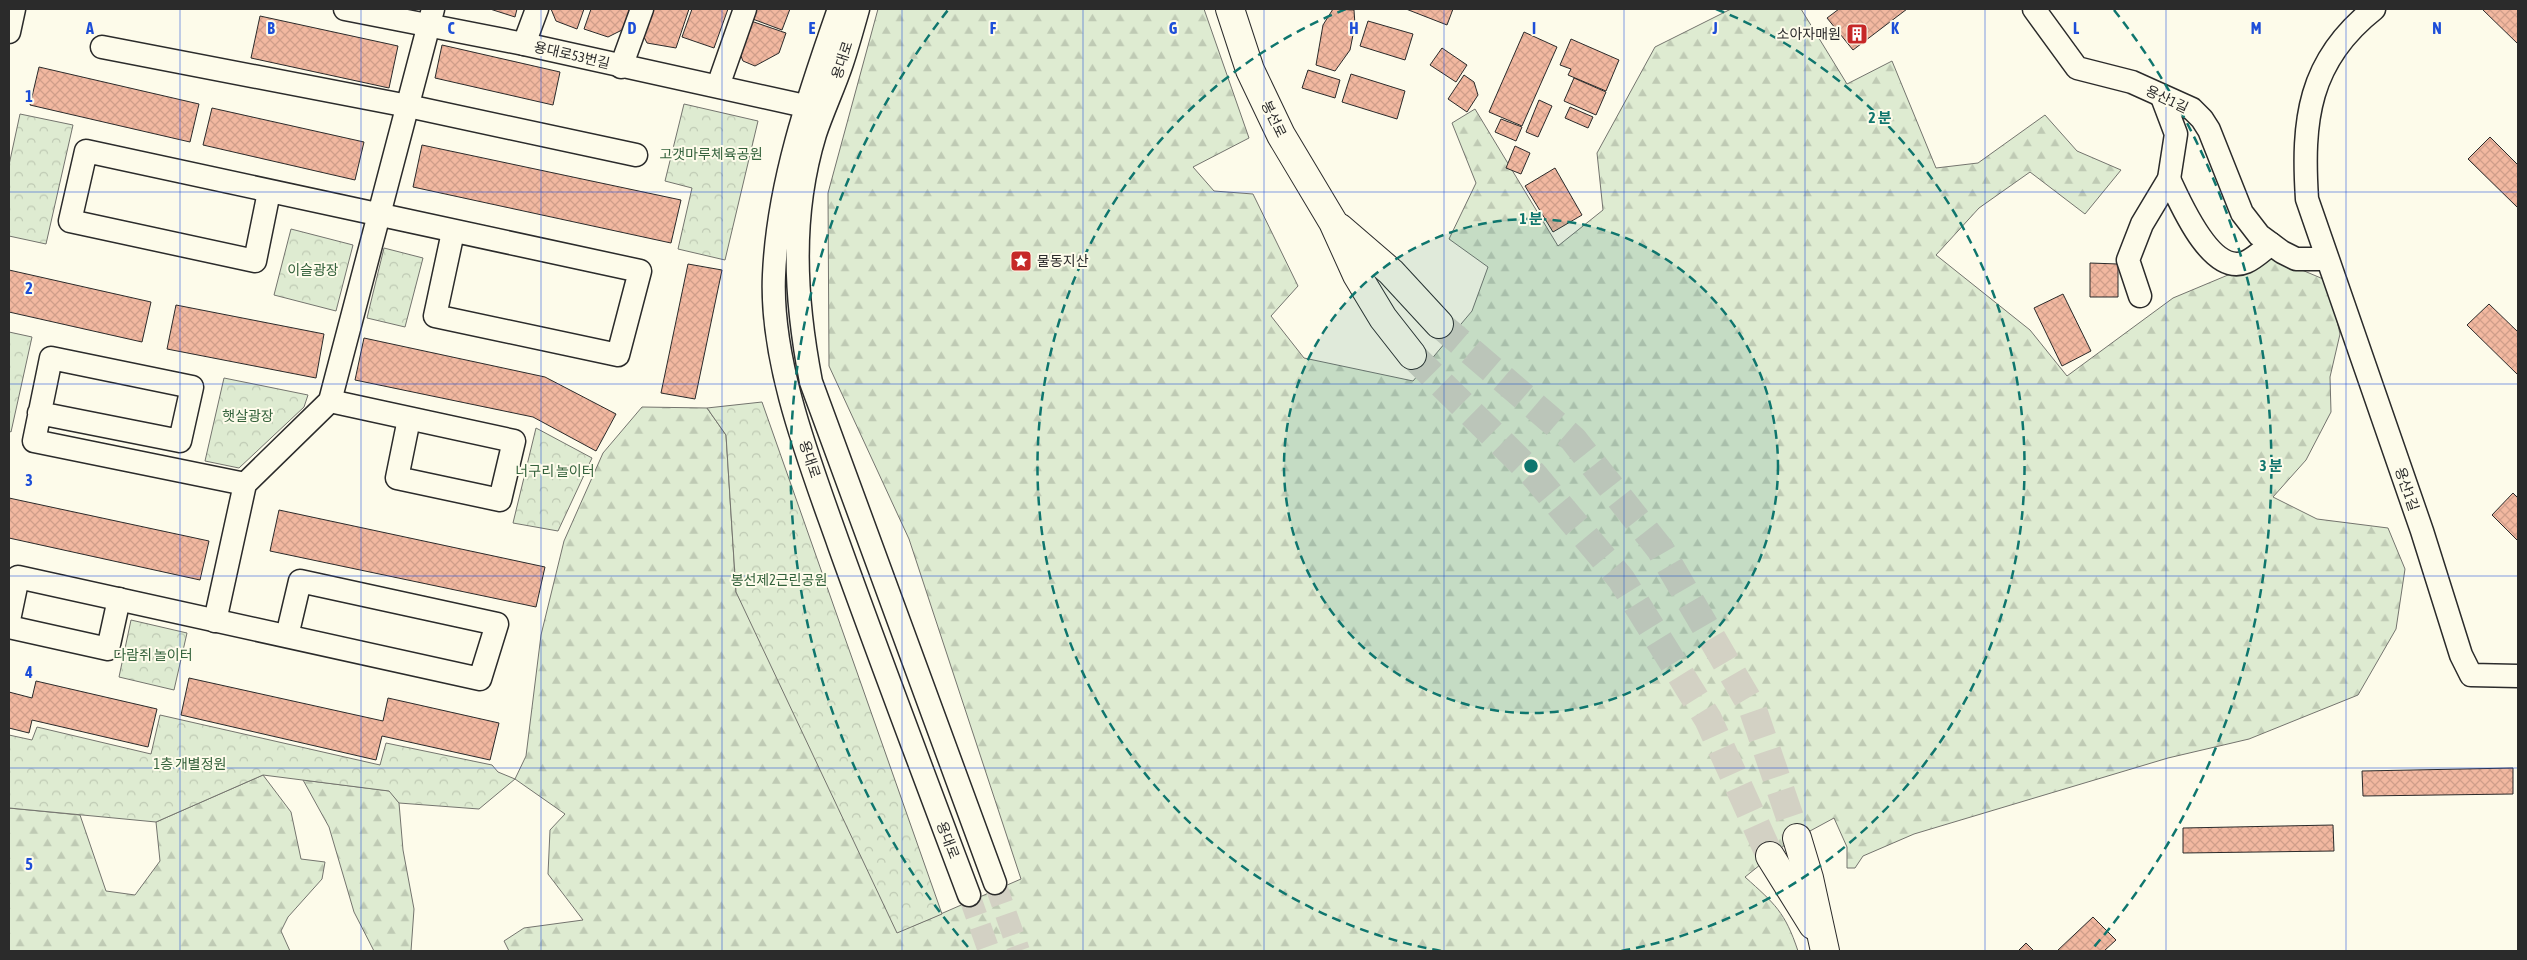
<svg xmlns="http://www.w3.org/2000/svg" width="2527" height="960" font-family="'Asap Condensed','Noto Sans KR',sans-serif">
<defs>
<pattern id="forest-firs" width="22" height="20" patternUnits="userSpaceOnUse" patternTransform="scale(1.25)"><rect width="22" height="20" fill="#deebd1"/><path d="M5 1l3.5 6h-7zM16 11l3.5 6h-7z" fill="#bfcab4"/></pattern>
<pattern id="park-crowns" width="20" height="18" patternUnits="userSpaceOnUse" patternTransform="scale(1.25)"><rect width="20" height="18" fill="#deebd1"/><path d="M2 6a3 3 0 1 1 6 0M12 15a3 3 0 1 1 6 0" fill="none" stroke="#bfcab4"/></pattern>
<pattern id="building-cross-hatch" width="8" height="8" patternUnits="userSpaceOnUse" patternTransform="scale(1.25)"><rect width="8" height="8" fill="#f2b8a0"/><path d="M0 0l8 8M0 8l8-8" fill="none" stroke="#d09e8a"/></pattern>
</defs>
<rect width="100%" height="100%" fill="#fdfbea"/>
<g fill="url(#forest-firs)" stroke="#74746e">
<path d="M878 9H1204L1249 138 1193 167 1214 191 1253 194 1298 286 1271 316 1304 358 1413 381 1472 311 1488 267 1449 239 1476 183 1452 123 1475 109 1558 246 1603 210 1597 153 1655 47 1731 9H1801L1847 84 1892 61 1936 168 1978 163 2045 115 2077 151 2121 170 2085 214 2030 172 1979 208 1936 255 2030 330 2067 376 2173 298 2271 257 2328 281 2340 334 2330 377 2331 412 2306 460 2273 497 2317 519 2388 528 2405 569 2396 629 2358 695 2249 739 2168 758 1914 834 1863 856 1855 868H1847V847L1834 818 1786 844 1745 877C1775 904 1785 912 1798 951H509L504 941 524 928 583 920 548 874 550 830 565 814 515 779 526 756 541 635 564 541 603 453 642 407 707 408 726 435 736 592 913 926 1021 879 909 539 829 366 828 193Z"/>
<polygon points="263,775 291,812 301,859 325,862 322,879 288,917 281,931 290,951 9,951 9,808 80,815 106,891 135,895 160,861 156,822"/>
<polygon points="303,780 390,791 399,803 403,850 414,909 411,951 374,951 354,912 329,827"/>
</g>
<g fill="url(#park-crowns)" stroke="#74746e">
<polygon points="684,104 758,121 725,260 678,249 692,188 665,181"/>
<polygon points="20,114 73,125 46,244 9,236 9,165"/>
<polygon points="291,229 353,245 336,311 274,295"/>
<polygon points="384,248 423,258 405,327 367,318"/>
<polygon points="9,332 32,337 11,432 9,431"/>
<polygon points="224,378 308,395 304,407 239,468 205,461"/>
<polygon points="762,402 942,914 897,933 736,592 726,435 707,408"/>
<polygon points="536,428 592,458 558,531 513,523"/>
<polygon points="131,620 187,633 174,690 119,677"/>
<polygon points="160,715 380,765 386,743 492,765 498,772 515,779 479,809 399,803 389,791 263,775 156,822 9,808 9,735 32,740 37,727 151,754"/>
</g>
<g fill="url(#building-cross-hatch)" stroke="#2b2b2b">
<polygon points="490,9 517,9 515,17"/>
<polygon points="551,9 584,9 577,29 556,21"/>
<polygon points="591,9 631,9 624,29 608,37 584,29"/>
<polygon points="652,9 689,9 676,48 647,43 643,35"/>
<polygon points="692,9 728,9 714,48 682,37"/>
<polygon points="754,9 790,9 782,30 750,18"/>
<polygon points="1333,9 1354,10 1355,25 1350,50 1335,71 1316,65 1323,25"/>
<polygon points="1406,9 1453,9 1447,25"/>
<polygon points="1839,9 1907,9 1853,50 1827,18"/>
<polygon points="2482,9 2518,9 2518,44"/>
<polygon points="260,16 398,46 389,88 251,58"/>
<polygon points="748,20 786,33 779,53 755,66 743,61 738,49"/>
<polygon points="1368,21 1413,34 1405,60 1360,46"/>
<polygon points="1524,32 1557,47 1522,126 1489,112"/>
<polygon points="1571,39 1619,60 1606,91 1568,75 1571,69 1560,65"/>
<polygon points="442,45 560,72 553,105 435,78"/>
<polygon points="1442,48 1467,65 1456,82 1430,65"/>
<polygon points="39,67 199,104 190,142 30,105"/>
<polygon points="1308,70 1340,80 1335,98 1302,88"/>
<polygon points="1351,74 1405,91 1397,119 1342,102"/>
<polygon points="1464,75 1474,82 1478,95 1467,112 1448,99"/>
<polygon points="1574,78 1606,92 1596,115 1564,101"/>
<polygon points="1539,100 1552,106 1538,137 1526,132"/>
<polygon points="1570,107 1593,117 1588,128 1565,118"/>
<polygon points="212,108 364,142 355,180 203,145"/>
<polygon points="1501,119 1522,127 1516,141 1495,132"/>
<polygon points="2490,137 2518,165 2518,208 2468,159"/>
<polygon points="422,145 681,200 671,243 413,187"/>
<polygon points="1515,146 1530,153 1521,174 1506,168"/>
<polygon points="1555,168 1582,215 1553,232 1525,186"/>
<polygon points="2090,263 2118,264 2118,297 2090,297"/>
<polygon points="688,264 722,270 695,399 661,393"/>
<polygon points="9,270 151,302 142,342 9,312"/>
<polygon points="2063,294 2091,351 2062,366 2034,308"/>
<polygon points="2489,304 2518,332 2518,375 2467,325"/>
<polygon points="176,305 324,334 316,378 167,349"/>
<polygon points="364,338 545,377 616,414 596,451 533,417 355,380"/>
<polygon points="2513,493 2518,498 2518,541 2492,515"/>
<polygon points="9,498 209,541 200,580 9,538"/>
<polygon points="279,510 545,567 536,607 270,551"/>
<polygon points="189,678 383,721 388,698 499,723 490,760 382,736 376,760 181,715"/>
<polygon points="36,681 157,709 148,747 32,720 29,733 9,728 9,692 32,698"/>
<polygon points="2513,768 2513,794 2363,796 2362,771"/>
<polygon points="2333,825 2334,851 2183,853 2183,828"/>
<polygon points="2093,917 2116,940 2104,951 2057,951"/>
<polygon points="2026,943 2034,951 2018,951"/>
</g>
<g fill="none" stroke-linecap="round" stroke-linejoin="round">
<g stroke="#d3d1c4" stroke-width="22" stroke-dasharray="22 11" stroke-linecap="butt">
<polyline points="995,883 1019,951"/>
<polyline points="969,895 989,951"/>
</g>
<g stroke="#d3d1c4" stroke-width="28" stroke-dasharray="28 14" stroke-linecap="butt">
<polyline points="1439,324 1573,439 1660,549 1752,707 1797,838"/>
<polyline points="1412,355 1533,474 1621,579 1708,719 1770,856"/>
</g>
<g stroke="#2b2b2b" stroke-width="25">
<g id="minor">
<polyline points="345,9 524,44 805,106"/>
<path d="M839 9C809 95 778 183 774 275 770 362 810 463 839 545 881 662 925 778 969 895"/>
<path d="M858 9C853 27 848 45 842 63 834 87 823 110 815 134 790 216 795 299 811 382L995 883"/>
<polyline points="2034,9 2077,68 2132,82 2192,109 2202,119 2209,130 2242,213 2259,235 2282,252 2296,259 2326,259"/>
<path d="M2374 9C2308 61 2302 121 2307 199L2422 531 2461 655 2471 675 2518 676"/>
<polyline points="9,32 14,9"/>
<polyline points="524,44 537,9"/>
<polyline points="102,47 408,106 636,155"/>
<polyline points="621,67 642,9"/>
<polyline points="718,86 745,9"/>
<path d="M2169 179C2180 202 2211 277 2246 262 2255 258 2263 250 2271 244"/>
<polyline points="269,192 255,261 70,221 86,151 640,271 618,355 435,316 453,232"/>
<polyline points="2140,296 2128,260 2142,224 2169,179 2176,134 2162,97"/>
<polyline points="330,401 514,441 500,500 397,478 409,419"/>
<polyline points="39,413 180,441 192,387 51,358 34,441 245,484"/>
<polyline points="9,620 18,577 480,679 497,624 300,581 287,636"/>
<polyline points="215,621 245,484 330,401 433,9"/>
<polyline points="9,627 108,649 119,599"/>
</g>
</g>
<g stroke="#2b2b2b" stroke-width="30">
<g id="major">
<polyline points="1230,9 1250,70 1281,135 1333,222 1357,275 1383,318 1412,355"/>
<polyline points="1340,228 1391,272 1439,324"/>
<polyline points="1797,838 1809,878 1825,951"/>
<polyline points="1770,856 1813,925"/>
</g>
</g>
<use href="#minor" stroke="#fdfbea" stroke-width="22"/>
<use href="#major" stroke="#fdfbea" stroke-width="28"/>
</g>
<path fill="none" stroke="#1d4ed8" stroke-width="1" stroke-opacity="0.55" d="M180 9V951M361 9V951M541 9V951M722 9V951M902 9V951M1083 9V951M1264 9V951M1444 9V951M1624 9V951M1805 9V951M1985 9V951M2166 9V951M2346 9V951M9 192H2518M9 384H2518M9 576H2518M9 768H2518"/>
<circle cx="1531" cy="466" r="247" fill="#0f766e" fill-opacity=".12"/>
<g fill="none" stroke="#0f766e" stroke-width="2.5" stroke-dasharray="9 6">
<circle cx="1531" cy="466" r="247"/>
<path d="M1441 951A493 493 0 0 1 1346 9M1716 9A493 493 0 0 1 1621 951"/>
<path d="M968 947A740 740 0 0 1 948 10M2114 10A740 740 0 0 1 2094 947"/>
</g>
<defs>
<g id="building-square" transform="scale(1.125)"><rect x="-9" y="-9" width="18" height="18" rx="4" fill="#c62828" stroke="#fdfbea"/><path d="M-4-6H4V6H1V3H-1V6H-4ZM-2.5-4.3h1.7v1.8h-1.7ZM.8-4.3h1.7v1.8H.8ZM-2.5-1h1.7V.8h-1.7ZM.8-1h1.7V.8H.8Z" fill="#fff"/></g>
<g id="sight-square" transform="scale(1.125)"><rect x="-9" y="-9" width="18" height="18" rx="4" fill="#c62828" stroke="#fdfbea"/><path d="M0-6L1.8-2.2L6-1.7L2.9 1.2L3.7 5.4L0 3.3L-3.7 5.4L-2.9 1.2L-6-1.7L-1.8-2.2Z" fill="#fff"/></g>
</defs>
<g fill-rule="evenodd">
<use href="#building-square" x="1857" y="34"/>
<use href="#sight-square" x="1021" y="261"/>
</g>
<g text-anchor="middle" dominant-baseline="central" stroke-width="4" stroke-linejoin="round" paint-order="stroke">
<g font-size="14" fill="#2b2b2b" stroke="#fdfbea" text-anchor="end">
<text x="1841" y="34">소아자매원</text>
<text x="1037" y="261" text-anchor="start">물동지산</text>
</g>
<g font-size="14" fill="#2b2b2b" stroke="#fdfbea">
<text transform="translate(572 55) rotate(13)">용대로53번길</text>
<text transform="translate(842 60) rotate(-72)">용대로</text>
<text transform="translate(2167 99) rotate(25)">용산1길</text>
<text transform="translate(1274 119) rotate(64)">봉선로</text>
<text transform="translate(810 459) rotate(72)">용대로</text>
<text transform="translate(2407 489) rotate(71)">용산1길</text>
<text transform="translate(948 840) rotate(69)">용대로</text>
</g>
<g font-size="14" fill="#34623c" stroke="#fdfbea">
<text x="711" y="154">고갯마루체육공원</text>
<text x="313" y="270">이슬광장</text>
<text x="248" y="416">햇살광장</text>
<text x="555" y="471">너구리 놀이터</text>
<text x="779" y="580">봉선제2근린공원</text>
<text x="153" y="655">다람쥐 놀이터</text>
<text x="190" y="764">1층 개별정원</text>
</g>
</g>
<g font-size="16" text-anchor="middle" font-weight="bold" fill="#1d4ed8" stroke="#fdfbea" stroke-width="4" stroke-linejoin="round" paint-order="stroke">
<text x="90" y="34">A</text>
<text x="271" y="34">B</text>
<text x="451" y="34">C</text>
<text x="632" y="34">D</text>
<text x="812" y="34">E</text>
<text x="993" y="34">F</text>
<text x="1173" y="34">G</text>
<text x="1354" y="34">H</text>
<text x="1534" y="34">I</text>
<text x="1715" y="34">J</text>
<text x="1895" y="34">K</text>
<text x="2076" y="34">L</text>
<text x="2256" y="34">M</text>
<text x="2437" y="34">N</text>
<text x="29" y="102">1</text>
<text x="29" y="294">2</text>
<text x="29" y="486">3</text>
<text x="29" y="678">4</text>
<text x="29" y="870">5</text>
</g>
<circle cx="1531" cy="466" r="8" fill="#0f766e" stroke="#fdfbea" stroke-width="2.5"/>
<g font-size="15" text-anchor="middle" font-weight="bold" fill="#0f766e" stroke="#fdfbea" stroke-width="4" stroke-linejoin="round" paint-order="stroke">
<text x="1880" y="123">2 분</text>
<text x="1531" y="224">1 분</text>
<text x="2271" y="471">3 분</text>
</g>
<rect width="2527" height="960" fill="none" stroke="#2b2b2b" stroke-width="20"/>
</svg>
